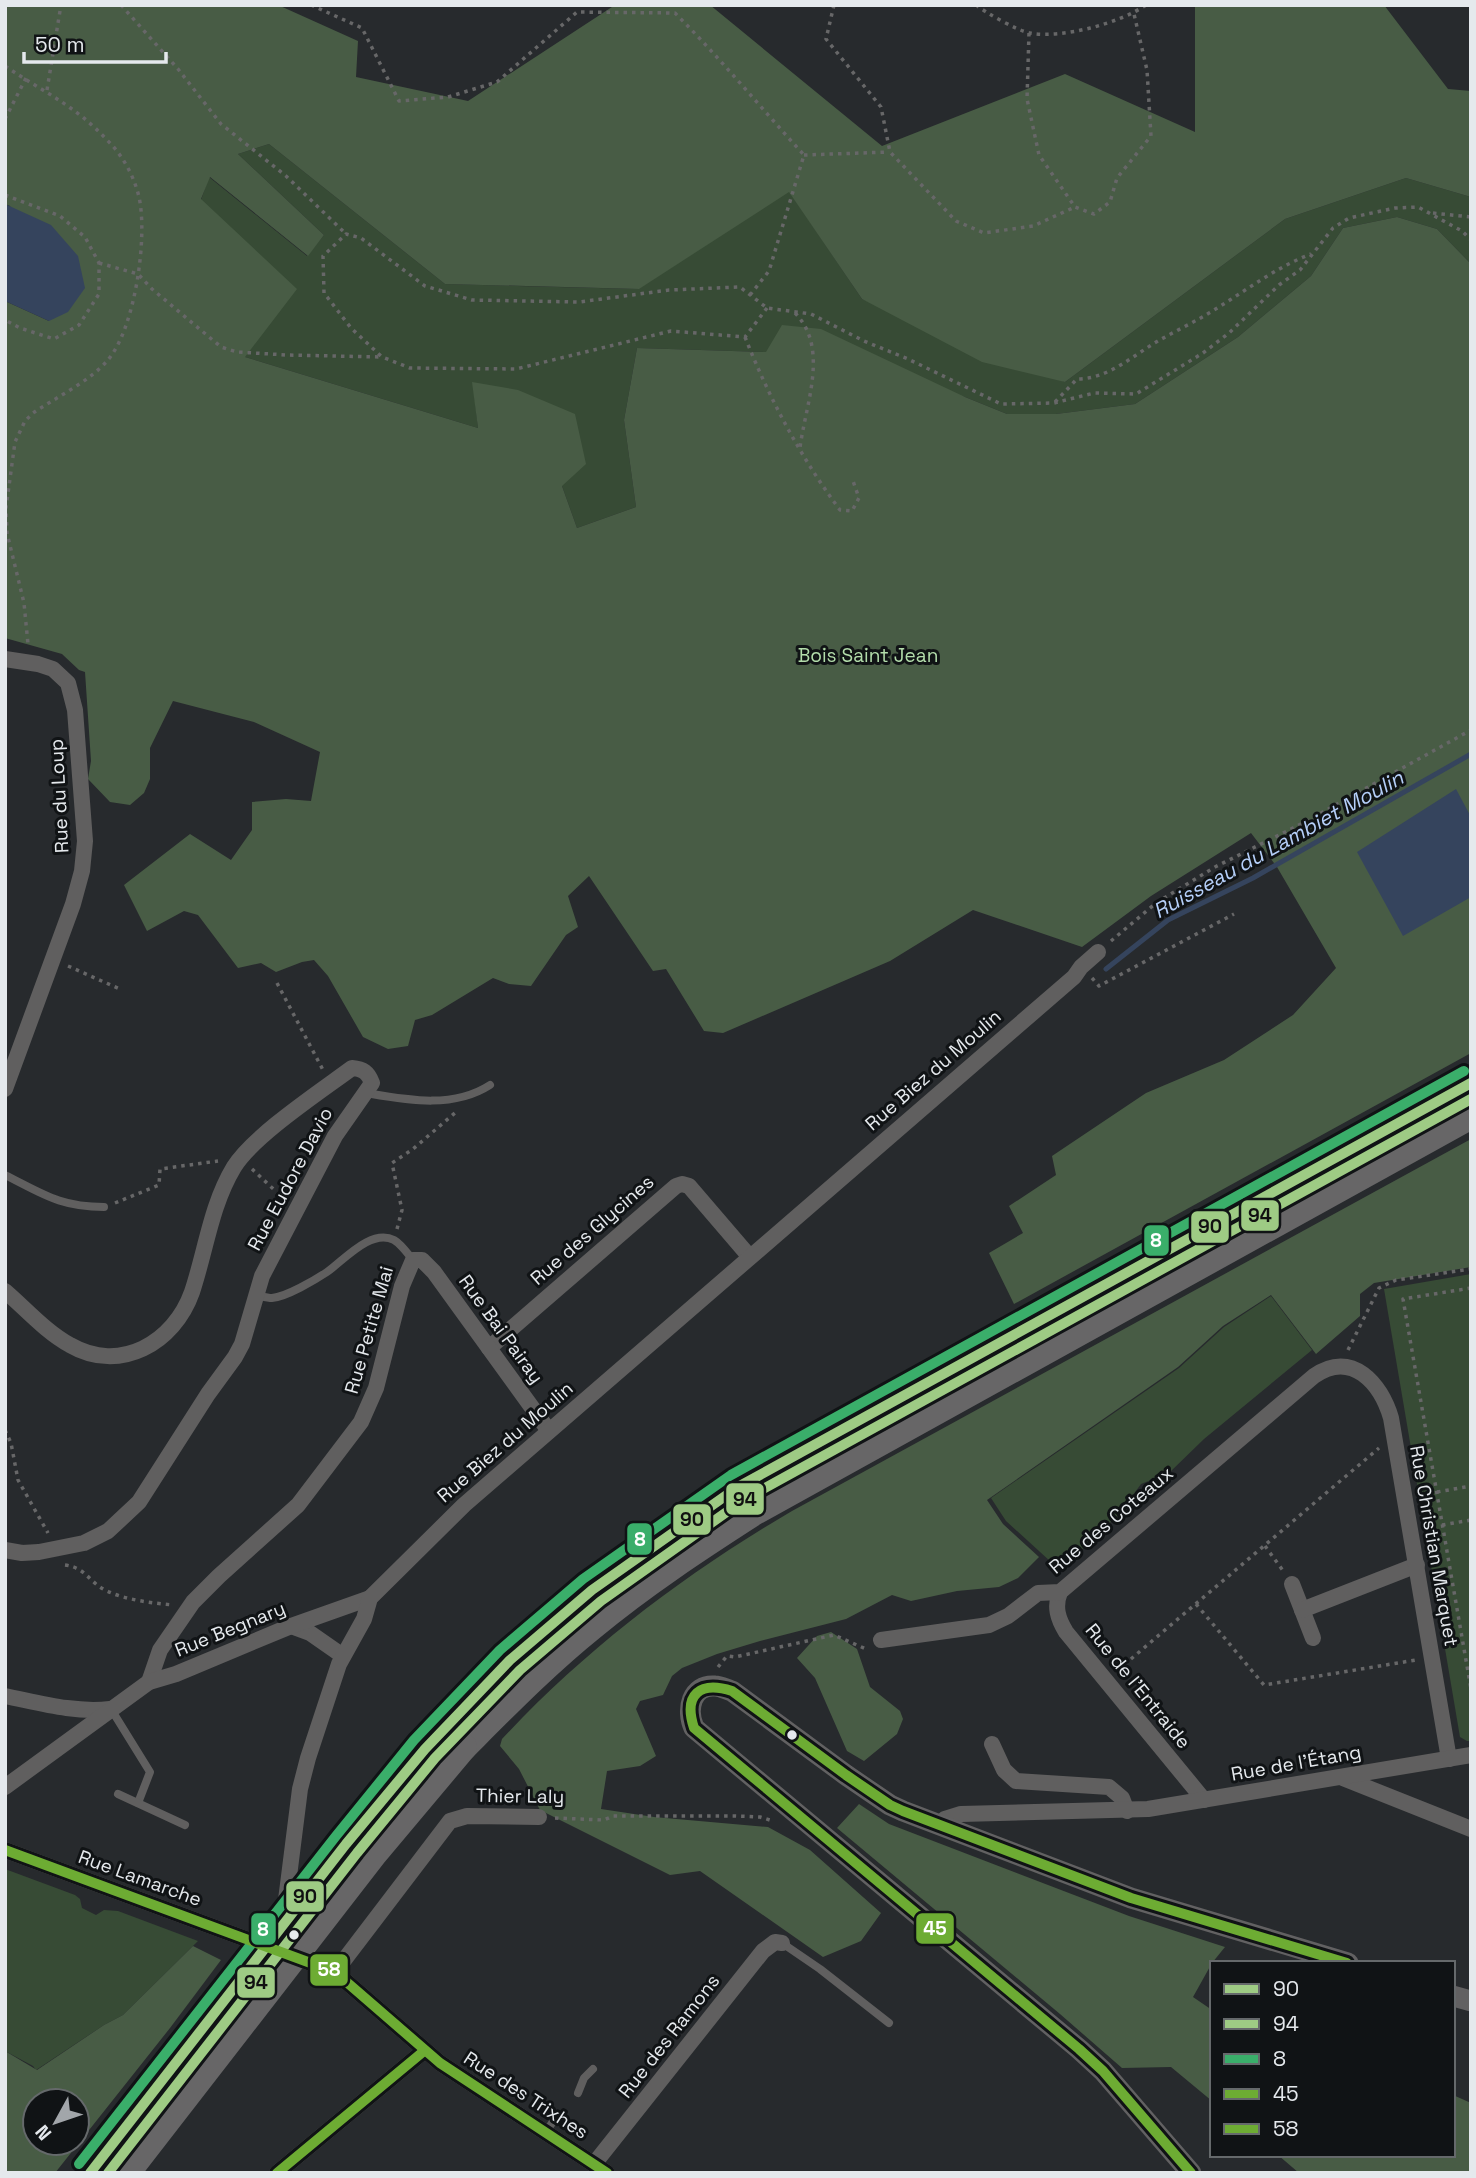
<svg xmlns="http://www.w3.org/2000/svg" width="1476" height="2178" font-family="'Space Grotesk',sans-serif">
<rect width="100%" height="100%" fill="#272a2d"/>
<g fill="#374b35">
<polygon points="269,144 445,284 638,289 789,191 862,299 1065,382 1285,219 1406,178 1471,197 1471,264 1437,229 1397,217 1343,228 1311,276 1238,337 1135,404 1056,414 1007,414 965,397 766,352 637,348 624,420 636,507 577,528 562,486 473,383 478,428 245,357 201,200 209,177 307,256 324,235 238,154"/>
<polygon points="1471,1274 1471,1741 1467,1741 1460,1737 1384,1289"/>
<polygon points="1271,1296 1312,1350 1204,1439 1169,1473 1141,1484 1119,1514 1077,1554 1051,1562 1006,1521 991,1498 1179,1368 1224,1327"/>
<polygon points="5,1869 75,1895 80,1899 82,1908 96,1915 104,1910 118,1911 198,1941 123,2015 104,2025 36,2070 33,2066 5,2051"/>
</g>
<g fill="#485c45" fill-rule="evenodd">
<polygon points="5,5 278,5 358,41 356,77 468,101 615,5 710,5 882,146 1065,74 1195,132 1195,5 1384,5 1448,89 1471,91 1471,197 1406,178 1285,219 1065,382 982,362 862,299 789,192 639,289 445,284 269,144 238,154 324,235 308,256 210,177 201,199 297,289 245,357 478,428 472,382 518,390 575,414 586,464 562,486 577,528 636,507 624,420 637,348 766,352 782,325 821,329 965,397 1007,414 1056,414 1135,404 1238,337 1311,276 1343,228 1397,217 1437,229 1471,264 1471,1053 1014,1304 989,1253 1023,1233 1009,1206 1056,1175 1052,1156 1146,1093 1224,1060 1293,1015 1336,968 1277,867 1251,833 1151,896 1082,947 973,910 890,961 723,1033 704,1031 666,969 653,971 589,876 568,896 578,927 566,935 531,986 509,984 493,978 432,1015 415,1020 408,1046 388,1049 363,1037 328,976 314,960 302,962 276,972 261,963 238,968 198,915 184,911 147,931 124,885 190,834 231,860 252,830 252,802 286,799 311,801 320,752 254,722 173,701 150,748 150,779 144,793 130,805 110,802 88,779 91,761 85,672 79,670 62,654 5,638 5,301 49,321 10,206 5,204"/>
<path d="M1471 1139V1267L1374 1283 1360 1294V1316L1316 1354 1271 1295 1223 1326 1178 1367 987 1500 1003 1524 1039 1557 1018 1578 999 1587 957 1591 911 1601 892 1595 846 1619 760 1641 717 1654 682 1668 672 1676 663 1695 640 1701 636 1709 656 1756 640 1766 607 1771 601 1809 654 1817 768 1827 810 1850 881 1913 861 1941 823 1957 700 1871 670 1875 540 1810 519 1769 500 1746 502 1739C587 1648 685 1574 792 1511Z"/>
<polygon points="831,1632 857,1649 870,1687 900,1711 903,1719 897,1734 864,1761 847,1751 815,1678 797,1658 817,1636"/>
<polygon points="859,1804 889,1824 1129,1916 1225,1947 1212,1963 1193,1997 1212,2010 1212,2101 1171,2067 1122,2068 1060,2014 837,1828"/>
<path d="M193 1946 221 1960 170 2028 55 2173H5V2051L37 2070 104 2025 123 2015ZM77 2101V2143H35V2101Z"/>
<polygon points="1453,2095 1471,2103 1471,2173 1299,2173 1278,2155 1453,2155"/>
</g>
<g fill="#35445d">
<polygon points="5,204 51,225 78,256 85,288 68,312 49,321 5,301"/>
<polygon points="1456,789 1471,817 1471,897 1403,936 1357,852"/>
</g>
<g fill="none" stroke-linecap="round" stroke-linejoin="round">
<polyline stroke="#35445d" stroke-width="5" points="1106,969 1168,920 1253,878 1471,754"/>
<g stroke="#676768" stroke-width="3.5" stroke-dasharray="3.5 5" stroke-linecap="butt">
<polyline points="121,5 178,69 221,124 286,176 346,234"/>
<path d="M311 5 362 28 399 101 448 97 497 82 577 12 675 13C720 58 761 108 804 155"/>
<polyline points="834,5 826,39 881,107 890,152 956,221 984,233 1033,226 1075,207"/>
<path d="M976 5C986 13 1018 31 1030 33 1062 39 1120 23 1146 5"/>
<polyline points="1029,33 1027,99 1039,155 1075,207 1094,214 1110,202 1117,178 1151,136 1147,70 1134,14"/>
<path d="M5 66C43 92 75 105 108 141 123 156 134 176 139 197 148 237 135 330 107 361 90 381 55 398 33 413L25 421 15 442 6 508 7 533 24 603 28 644"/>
<polyline points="47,90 61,5"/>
<polyline points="5,119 26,78"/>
<polyline points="804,155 889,152"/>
<polyline points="5,195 60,216 85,237 99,263 99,294 79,325 54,339 20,328 5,320"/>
<polyline points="1433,213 1471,217"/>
<polyline points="99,263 138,274 152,289 221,347 237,352 287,355 382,357"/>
<polyline points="750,295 769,271 804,155"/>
<polyline points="767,308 745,337 671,331 516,369 410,368 382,357 351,328 324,293 323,256 346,234 361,238 425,286 472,300 579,302 669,290 740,287 767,308 811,314 864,341 908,359 1001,404 1054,403 1094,393 1136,394 1203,353 1229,333 1279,285 1300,270 1333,228 1349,218 1395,208 1418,207 1462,231 1471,240"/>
<path d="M795 313C830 348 805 406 800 448"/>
<path d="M745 337C769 398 801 458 840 510L852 511 859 498 853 481"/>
<path d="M1055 402 1077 379C1106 379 1129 359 1153 344 1171 333 1191 324 1209 313 1243 293 1274 268 1311 254"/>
<polyline points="1111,941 1156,903 1215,867 1305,822 1471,730"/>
<polyline points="68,966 122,990"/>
<polyline points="1092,978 1099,986 1234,914"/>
<polyline points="277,983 323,1070"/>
<polyline points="252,1169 284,1199"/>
<polyline points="115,1203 159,1185 160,1169 218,1161"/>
<polyline points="397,1229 402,1210 392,1163 413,1149 456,1112"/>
<polyline points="1471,1288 1403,1299 1471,1689"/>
<polyline points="1348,1350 1379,1288 1396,1280 1471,1269"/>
<polyline points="5,1430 11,1443 18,1480 48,1533"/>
<polyline points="1437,1492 1471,1486"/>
<polyline points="1442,1525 1471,1520"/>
<polyline points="1265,1546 1284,1572"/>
<path d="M65 1565C87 1568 89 1583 107 1591 126 1600 152 1603 173 1605"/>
<polyline points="1196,1604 1264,1685 1416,1660"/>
<polyline points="718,1667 727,1656 735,1657 834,1635 866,1649"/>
<polyline points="1118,1670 1379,1448"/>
<polyline points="555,1818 604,1820 613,1816 736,1816 760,1817 773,1821"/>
</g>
<g stroke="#605f5f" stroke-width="8">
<path d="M366 1093C407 1100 453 1109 490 1085"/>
<path d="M5 1175C43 1194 60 1207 104 1207"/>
<path d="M256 1295C261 1296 267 1298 272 1298 286 1297 315 1280 327 1272 343 1261 371 1228 394 1240 401 1244 408 1254 413 1260"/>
<polyline points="111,1709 150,1772 138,1803"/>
<polyline points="118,1794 185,1825"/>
<polyline points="782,1943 820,1969 889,2023"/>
<polyline points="578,2093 584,2078 593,2069"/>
<polyline points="546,2132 556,2117"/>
</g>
<g stroke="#605f5f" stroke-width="16">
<polyline points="5,659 38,664 53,669 68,683 75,710 85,841 82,871 73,904 5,1089"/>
<path d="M5 1291C26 1309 46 1332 70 1345 120 1374 174 1343 192 1292 206 1250 211 1205 234 1167 253 1136 321 1091 352 1068 363 1069 368 1072 372 1083L335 1136 262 1276 242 1344 235 1357 208 1394 139 1502 108 1531 84 1543 39 1552 22 1553 5 1550"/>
<polyline points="489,1348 676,1186 682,1184 689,1186 749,1256"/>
<polyline points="1292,1584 1313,1638"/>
<path d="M1060 1592C1054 1607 1058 1619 1066 1632L1204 1800"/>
<polyline points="1302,1610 1417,1565"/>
<polyline points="291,1626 310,1633 343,1656"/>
<path d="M881 1640 989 1625 1008 1616 1038 1593 1060 1592 1314 1376C1352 1349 1381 1384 1391 1418L1449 1759"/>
<polyline points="149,1682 160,1650 193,1602 219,1576 298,1505 361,1422 376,1388 402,1286 413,1260 422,1260 434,1272 549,1431"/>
<path d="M5 1696C40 1703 74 1713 110 1709"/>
<polyline points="992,1744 1004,1770 1016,1781 1109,1787 1122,1798 1127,1811"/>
<polyline points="1343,1778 1471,1829"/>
<polyline points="5,1787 149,1682 176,1674 291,1626 370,1598"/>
<polyline points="943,1826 945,1819 961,1814 1148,1809 1471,1755"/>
<polyline points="5,1850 335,1972 440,2063 607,2173"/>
<polyline points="279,1918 286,1900 300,1789 308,1758 339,1664 364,1619 370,1598 464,1505 1074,977 1081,967 1098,952"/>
<polyline points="335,1972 450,1821 467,1816 539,1817"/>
<polyline points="594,2164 763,1951 775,1942 782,1943"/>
<polyline points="277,2173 424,2051"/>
</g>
<g stroke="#626162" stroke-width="21">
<polyline points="1453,1996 1471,2001"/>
<path d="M1191 2173 1103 2071 1079 2049 694 1728C686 1710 691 1684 715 1686 721 1686 727 1690 732 1691L846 1775 890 1805 903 1811 1131 1898 1348 1963"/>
</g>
<g stroke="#676667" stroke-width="28">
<path d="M442 1730C464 1707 486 1683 509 1661 578 1594 659 1541 738 1487L1471 1083"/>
<path d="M463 1747C505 1705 546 1663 592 1626 644 1583 699 1547 755 1511L1471 1115"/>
</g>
<g stroke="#676667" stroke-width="28">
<polyline points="90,2173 353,1836 442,1730"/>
<polyline points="126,2173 374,1853 463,1747"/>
</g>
<g stroke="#101315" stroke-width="16">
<polyline id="bus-1" points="90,2173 346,1844 425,1749 510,1660 592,1590 738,1487 1471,1083"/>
</g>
<g stroke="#101315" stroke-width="16">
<polyline id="bus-2" points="108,2173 357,1853 435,1758 520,1670 601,1601 745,1499 1471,1099"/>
</g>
<g stroke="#101315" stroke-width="16">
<polyline id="bus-3" points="79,2164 336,1836 414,1740 500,1650 583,1579 731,1475 1464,1071"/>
</g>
<g stroke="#101315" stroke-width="16">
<path id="bus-4" d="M1191 2173 1103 2071 1079 2049 694 1728C683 1694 700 1681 732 1691L846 1775 890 1805 903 1811 1131 1898 1347 1963"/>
</g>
<g stroke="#101315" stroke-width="16">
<g id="bus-5">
<polyline points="5,1850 335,1972 440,2063 607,2173"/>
<polyline points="277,2173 424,2051"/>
</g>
</g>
<use href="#bus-1" stroke="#9ecb84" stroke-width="10"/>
<use href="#bus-2" stroke="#9ecb84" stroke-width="10"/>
<use href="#bus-3" stroke="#3aae6a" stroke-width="10"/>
<use href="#bus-4" stroke="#6dac33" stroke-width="10"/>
<use href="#bus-5" stroke="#6dac33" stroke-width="10"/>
</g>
<g fill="#e5e9ed" stroke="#101315" stroke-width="2.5">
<circle cx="792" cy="1735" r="6"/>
<circle cx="294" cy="1935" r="6"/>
</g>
<g text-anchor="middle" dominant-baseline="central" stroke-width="6" stroke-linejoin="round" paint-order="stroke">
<g font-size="19" fill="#b3ddab" stroke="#101315">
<text x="868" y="655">Bois Saint Jean</text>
</g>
<g font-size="19" fill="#e5e9ed" stroke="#101315">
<text transform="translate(59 796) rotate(-93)">Rue du Loup</text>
<text transform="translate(933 1070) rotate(-41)">Rue Biez du Moulin</text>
<text transform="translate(290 1179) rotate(-62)">Rue Eudore Davio</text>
<text transform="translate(592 1230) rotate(-41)">Rue des Glycines</text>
<text transform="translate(501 1329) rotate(54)">Rue Bai Pairay</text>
<text transform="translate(369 1330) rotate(-74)">Rue Petite Mai</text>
<text transform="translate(505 1442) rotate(-41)">Rue Biez du Moulin</text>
<text transform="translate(1111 1520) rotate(-40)">Rue des Coteaux</text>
<text transform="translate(1434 1546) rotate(80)">Rue Christian Marquet</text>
<text transform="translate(230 1629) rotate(-22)">Rue Begnary</text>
<text transform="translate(1138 1686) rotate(51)">Rue de l'Entraide</text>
<text transform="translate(1296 1763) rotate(-10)">Rue de l'Étang</text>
<text transform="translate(520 1796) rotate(1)">Thier Laly</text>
<text transform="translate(140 1878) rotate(20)">Rue Lamarche</text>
<text transform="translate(669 2036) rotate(-52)">Rue des Ramons</text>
<text transform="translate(526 2095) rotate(33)">Rue des Trixhes</text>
</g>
<g font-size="21" font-style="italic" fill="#b5cff9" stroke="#101315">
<text transform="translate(1278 844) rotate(-29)">Ruisseau du Lambiet Moulin</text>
</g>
</g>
<g stroke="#101315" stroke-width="2.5">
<rect x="1240" y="1199" width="40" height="33" rx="7" fill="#9ecb84"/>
<rect x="1190" y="1210" width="40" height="34" rx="7" fill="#9ecb84"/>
<rect x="1143" y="1224" width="27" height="33" rx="7" fill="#3aae6a"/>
<rect x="725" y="1482" width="40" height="34" rx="7" fill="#9ecb84"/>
<rect x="672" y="1503" width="40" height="33" rx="7" fill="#9ecb84"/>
<rect x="626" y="1522" width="27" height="34" rx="7" fill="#3aae6a"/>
<rect x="285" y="1880" width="40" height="33" rx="7" fill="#9ecb84"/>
<rect x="915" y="1912" width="40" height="33" rx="7" fill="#6dac33"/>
<rect x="250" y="1912" width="27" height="34" rx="7" fill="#3aae6a"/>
<rect x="309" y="1953" width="40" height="34" rx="7" fill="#6dac33"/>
<rect x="236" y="1966" width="40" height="33" rx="7" fill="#9ecb84"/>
</g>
<g font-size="19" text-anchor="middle" font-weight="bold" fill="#fff">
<text x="1156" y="1247">8</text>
<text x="640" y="1546">8</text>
<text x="935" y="1935">45</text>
<text x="263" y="1936">8</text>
<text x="329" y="1976">58</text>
</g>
<g font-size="19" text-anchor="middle" font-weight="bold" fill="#111">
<text x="1260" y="1222">94</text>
<text x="1210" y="1233">90</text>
<text x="745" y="1506">94</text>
<text x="692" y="1526">90</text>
<text x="305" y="1903">90</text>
<text x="256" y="1989">94</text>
</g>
<rect width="1476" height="2178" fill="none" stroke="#e5e9ed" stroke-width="14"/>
<rect x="1210" y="1961" width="245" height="196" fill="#101315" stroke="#65696b" stroke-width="2"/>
<rect x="1224" y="1984" width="35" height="10" fill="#9ecb84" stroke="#65696b" stroke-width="2"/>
<text x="1273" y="1996" font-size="21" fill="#e5e9ed">90</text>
<rect x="1224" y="2019" width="35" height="10" fill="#9ecb84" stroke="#65696b" stroke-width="2"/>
<text x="1273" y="2031" font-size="21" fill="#e5e9ed">94</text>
<rect x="1224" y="2054" width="35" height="10" fill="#3aae6a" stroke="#65696b" stroke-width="2"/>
<text x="1273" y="2066" font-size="21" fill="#e5e9ed">8</text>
<rect x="1224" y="2089" width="35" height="10" fill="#6dac33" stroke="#65696b" stroke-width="2"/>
<text x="1273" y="2101" font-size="21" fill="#e5e9ed">45</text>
<rect x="1224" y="2124" width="35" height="10" fill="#6dac33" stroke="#65696b" stroke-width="2"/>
<text x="1273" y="2136" font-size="21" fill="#e5e9ed">58</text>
<g transform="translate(56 2122) rotate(230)"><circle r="33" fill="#101315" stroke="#65696b" stroke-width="2"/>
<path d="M0-5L12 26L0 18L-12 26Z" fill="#a2a6aa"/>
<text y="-10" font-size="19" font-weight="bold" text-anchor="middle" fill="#e5e9ed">N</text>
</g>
<path d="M24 52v10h142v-10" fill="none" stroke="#e5e9ed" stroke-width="3.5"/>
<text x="35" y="52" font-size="21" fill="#e5e9ed" stroke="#101315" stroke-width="5" paint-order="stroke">50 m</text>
</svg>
